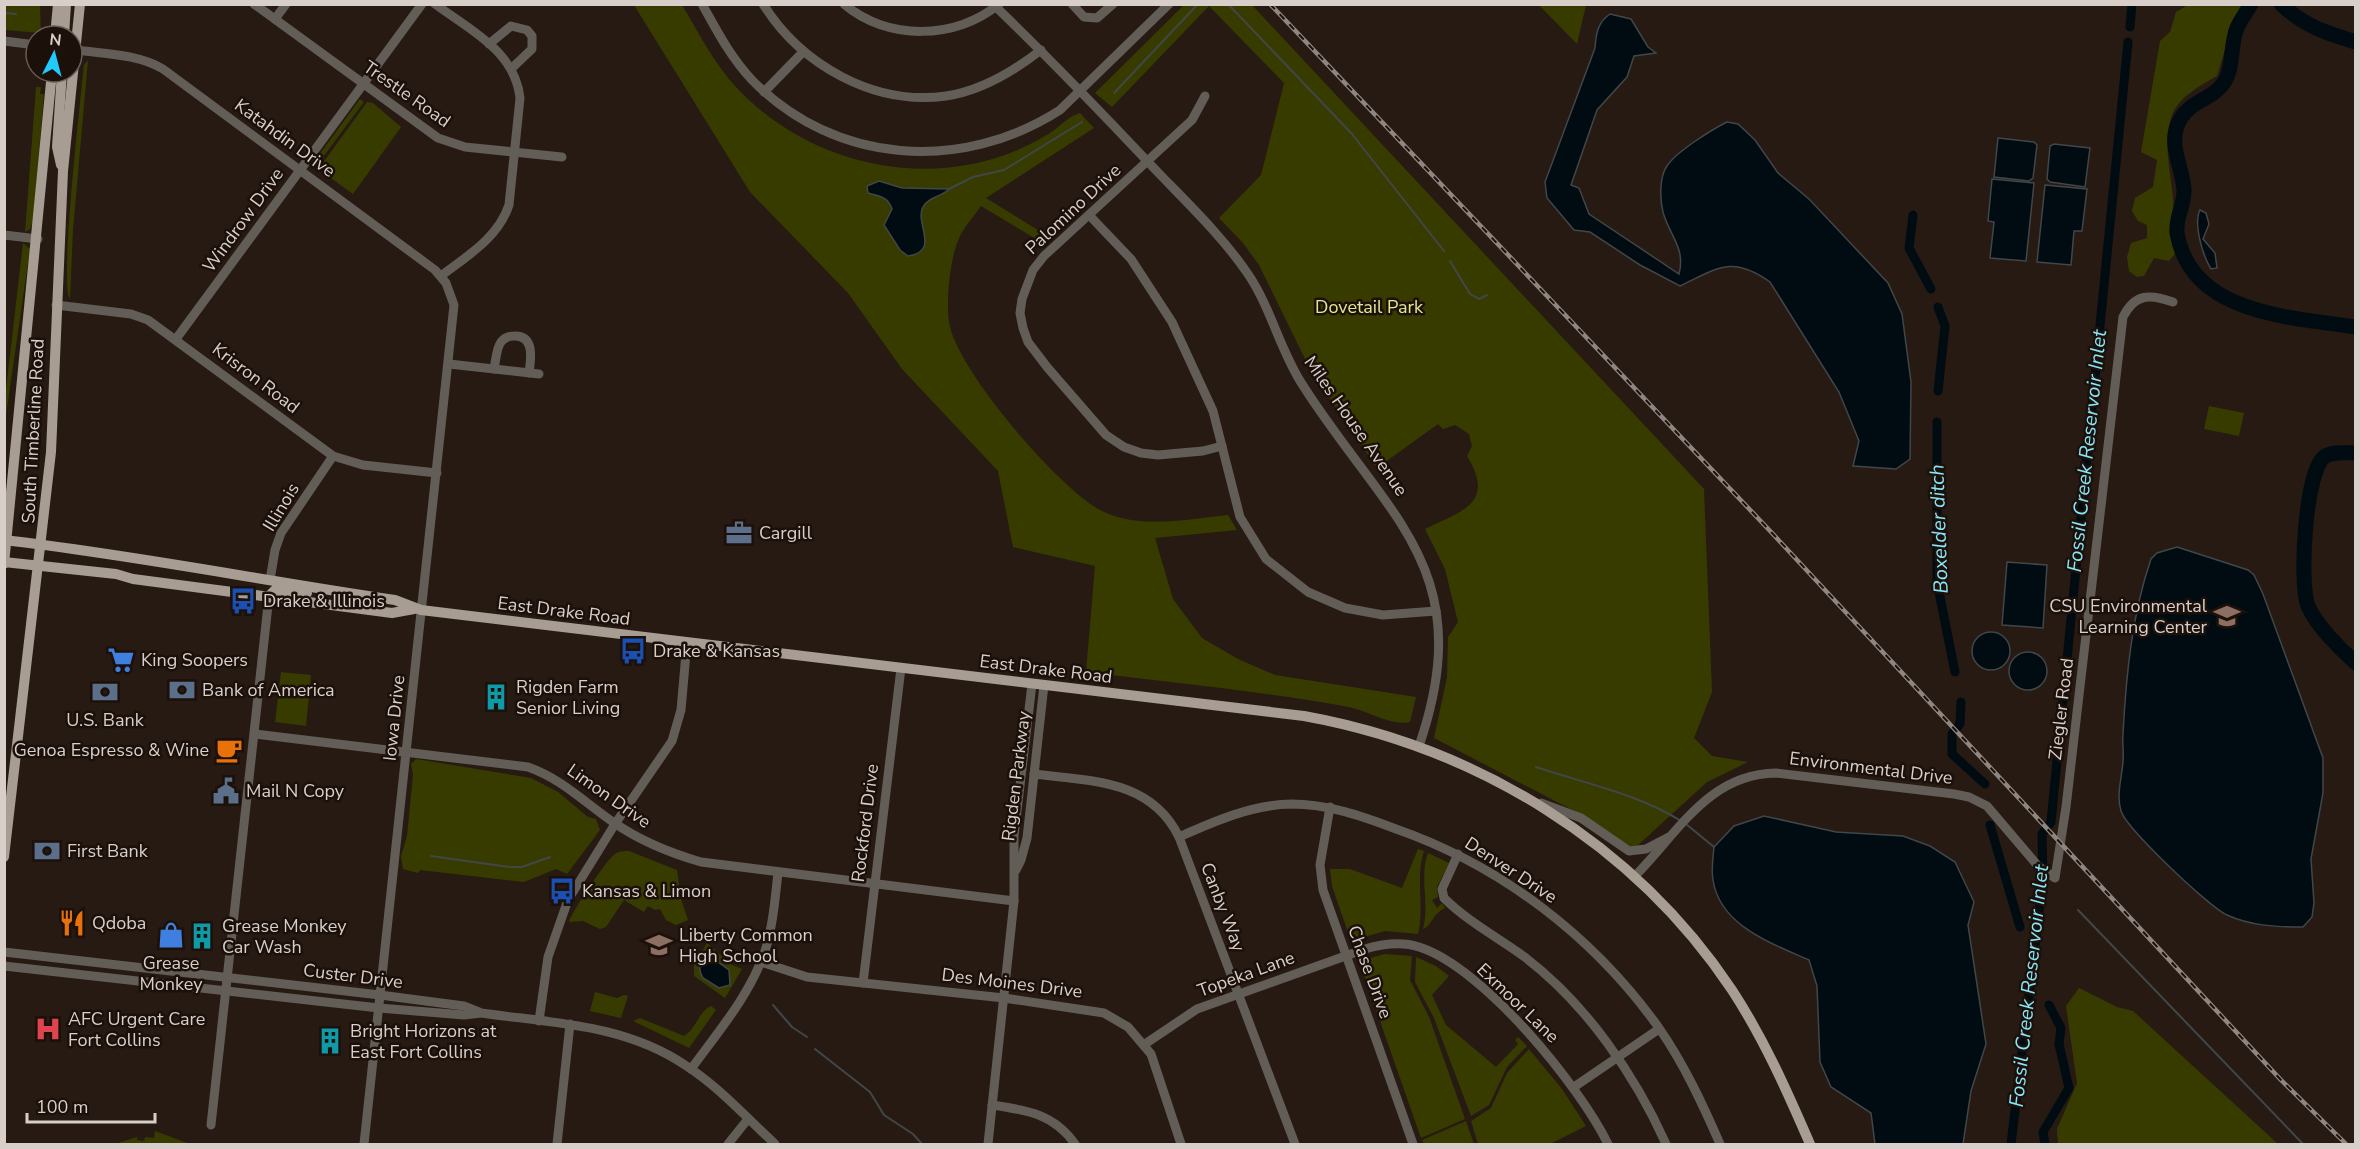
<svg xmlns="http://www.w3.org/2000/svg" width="2360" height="1149" font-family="'Nunito Sans',sans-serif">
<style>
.green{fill:#383b00}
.water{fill:#000c11;stroke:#414649;stroke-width:1.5}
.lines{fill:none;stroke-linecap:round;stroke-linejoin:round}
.stream{stroke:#414649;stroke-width:2}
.canal{stroke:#000c11;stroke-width:9}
.river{stroke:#000c11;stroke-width:15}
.minor{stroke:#625d57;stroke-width:9}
.major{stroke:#a89d92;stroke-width:10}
.rail-casing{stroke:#908681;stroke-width:4.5}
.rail{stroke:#1c110a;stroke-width:2;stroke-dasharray:7;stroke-linecap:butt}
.labels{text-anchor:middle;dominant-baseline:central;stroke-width:5;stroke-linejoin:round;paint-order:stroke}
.street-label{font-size:18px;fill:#d8cfcb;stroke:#1c110a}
.park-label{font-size:18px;fill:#e2e98e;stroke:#1c110a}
.poi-label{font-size:18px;fill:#d8cfcb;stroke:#1c110a;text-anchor:start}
.water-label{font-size:20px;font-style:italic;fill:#88e6f8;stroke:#1c110a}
</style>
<rect width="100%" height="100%" fill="#261a13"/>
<g class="green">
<polygon points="5,4 40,5 41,33 5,30"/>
<path d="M 634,5 L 682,5 C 699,33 714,64 737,88 C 804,160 912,188 1005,155 C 1019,150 1037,141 1050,133 C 1059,127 1069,116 1080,113 L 1094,128 L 986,198 L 1051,238 L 1044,244 L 981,206 C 974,216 965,226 960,236 C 950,256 946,300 949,322 C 955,368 1060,490 1102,511 C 1141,530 1187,519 1228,515 L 1237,530 L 1155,538 L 1173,599 L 1202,638 L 1238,659 L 1275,675 L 1416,697 L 1410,722 C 1391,726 1368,711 1349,707 C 1262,691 1173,683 1086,672 L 1095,566 L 1013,547 L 998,471 L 902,369 L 848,293 L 750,192 Z"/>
<path d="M 1184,5 L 1252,5 L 1704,489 L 1712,692 L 1694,738 L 1712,756 L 1748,762 L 1707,782 L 1637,846 L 1625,846 L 1580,814 L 1434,738 L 1447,677 L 1448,637 L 1458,622 L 1445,569 L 1425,529 C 1462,511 1496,503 1467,456 L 1472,446 L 1469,434 L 1455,425 L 1443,429 L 1438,424 L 1377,468 L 1310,369 L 1259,265 L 1243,243 L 1219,218 L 1261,175 L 1284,83 L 1209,6 L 1112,107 L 1095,93 Z"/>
<polygon points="1539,5 1586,5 1577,44"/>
<path d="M 2188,5 L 2241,5 L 2231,29 L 2217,76 C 2201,85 2179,97 2172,115 C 2162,141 2171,172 2173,199 C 2174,218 2172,234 2175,254 L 2169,261 L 2154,258 L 2144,276 L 2137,277 L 2129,271 L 2127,257 L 2131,243 L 2147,238 L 2147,225 L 2138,221 L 2132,211 L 2135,198 L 2153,187 L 2157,160 L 2141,152 L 2160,41 L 2170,32 L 2176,12 Z"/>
<path d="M 88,60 L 73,230 L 70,299 C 59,286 81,95 84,65 Z"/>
<polygon points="36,87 41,87 40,94 44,94 33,221 30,229 25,232"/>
<polygon points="360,99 364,102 317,165 314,162"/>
<polygon points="367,102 373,103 401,127 353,194 321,171 320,167"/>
<polygon points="23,243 30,249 5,422 5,398"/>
<polygon points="2209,406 2244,413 2239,436 2204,429"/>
<polygon points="281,672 311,675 306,726 275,722"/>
<polygon points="416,759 531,778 558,792 588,817 596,819 600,830 567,874 556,869 524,882 420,870 418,873 403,869 401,856 407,836 413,775 411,764"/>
<path d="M 1418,849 L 1424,851 C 1415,877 1425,907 1418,934 L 1385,931 L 1351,941 L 1332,886 L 1330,869 L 1350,869 L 1402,888 Z"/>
<path d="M 629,851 L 677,870 L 681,899 L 688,920 L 676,925 L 666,920 L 660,909 L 655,910 L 648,906 L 644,912 L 624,900 L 606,927 L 600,929 L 583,921 L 569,922 C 572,912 606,860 615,854 C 619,851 624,851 629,851 Z"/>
<path d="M 1428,853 L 1449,863 L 1437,887 L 1438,897 L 1432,900 L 1437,908 L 1442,903 L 1445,908 C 1431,915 1433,925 1423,929 C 1430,905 1419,876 1428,853 Z"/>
<polygon points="707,943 732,965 742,969 725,998 694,976 694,964"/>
<polygon points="1385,954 1412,956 1410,980 1429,1017 1465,1119 1421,1138 1359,961"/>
<polygon points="1416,957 1436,966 1449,976 1432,995 1446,1025 1496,1067 1518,1044 1515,1040 1518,1037 1527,1046 1507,1067 1489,1105 1471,1116 1434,1018 1415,982"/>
<polygon points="2079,988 2117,1007 2133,1011 2278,1144 2058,1144 2057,1129 2077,1083 2066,1006"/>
<polygon points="595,992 617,998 624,995 628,996 621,1018 590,1011"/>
<path d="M 711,1006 L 716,1010 L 689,1048 L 633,1021 L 640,1018 L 684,1036 C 696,1029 699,1011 711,1006 Z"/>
<polygon points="1529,1049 1562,1089 1586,1126 1550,1144 1478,1144 1471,1121 1491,1108 1507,1073"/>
<polygon points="1466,1121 1474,1144 1424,1144 1422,1140"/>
<polygon points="155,1131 190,1144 115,1144 137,1137 137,1140 144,1141 145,1137 154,1138"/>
</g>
<g class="water">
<path d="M 1610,14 L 1631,19 L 1648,47 L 1656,53 L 1634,56 L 1627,77 L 1597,110 L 1571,185 L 1579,188 L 1589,214 L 1679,274 C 1686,248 1669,235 1663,212 C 1660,200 1659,177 1667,166 C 1676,152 1711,130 1727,122 L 1738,124 L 1755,140 L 1778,173 L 1809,199 L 1888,283 L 1902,314 L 1911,382 L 1910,459 L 1896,469 L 1853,466 L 1859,441 L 1839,392 L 1770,282 C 1732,255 1718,268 1680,286 L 1640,265 L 1590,232 L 1574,230 L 1547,198 L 1545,182 L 1595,48 C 1596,33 1598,22 1610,14 Z"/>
<polygon points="1998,138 2034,142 2037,145 2033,178 2029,181 1994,177"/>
<polygon points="2054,144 2090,148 2085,187 2050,182 2047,179 2050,146"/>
<polygon points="1992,179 2034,183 2026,261 1990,258 1994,222 1988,221"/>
<path d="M 879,181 L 902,188 L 949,189 C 944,196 929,196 923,207 C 914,222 941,252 908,256 L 900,250 L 884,225 L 892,209 C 888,197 880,196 868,193 L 867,186 Z"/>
<polygon points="2045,185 2087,189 2082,231 2074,231 2071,265 2037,262"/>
<path d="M 2200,210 L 2206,213 L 2209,224 L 2203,239 L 2215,253 L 2217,268 L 2211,269 C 2203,256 2193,224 2200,210 Z"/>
<path d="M 2177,547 L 2248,570 L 2254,575 L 2263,594 L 2323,758 L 2323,793 L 2311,859 L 2314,903 L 2312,917 L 2303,927 C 2277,927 2251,926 2227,915 C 2210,908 2126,828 2121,811 C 2116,794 2122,778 2123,761 C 2124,752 2122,743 2123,734 C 2126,676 2132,614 2151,559 L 2157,553 Z"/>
<polygon points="2007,562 2047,565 2043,628 2002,625"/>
<circle cx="1991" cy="651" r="19"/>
<circle cx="2028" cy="671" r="19"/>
<path d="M 1764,816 L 1836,832 L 1903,836 L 1930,846 L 1955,862 L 1974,902 L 1968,925 L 1986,1044 L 1971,1091 L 1963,1144 L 1875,1144 L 1871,1113 L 1831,1087 L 1820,1062 L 1817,986 L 1809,960 C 1771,943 1720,926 1713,880 C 1711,870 1713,858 1714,847 L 1734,826 Z"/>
<path d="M 708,955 L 729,970 L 730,985 L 719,988 L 703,978 C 698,970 698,959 708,955 Z"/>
</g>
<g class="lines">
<g class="stream">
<polyline points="1228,4 1352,134 1444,251"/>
<polyline points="4,13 16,14"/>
<polyline points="1114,93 1198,4"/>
<polyline points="949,189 973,177 1004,170 1082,122"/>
<polyline points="1450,261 1470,294 1479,299 1487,295"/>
<path d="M 1536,767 C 1584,783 1638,794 1681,821"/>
<polyline points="1686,824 1714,847"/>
<polyline points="431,856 509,867 522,867 550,857"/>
<polyline points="2078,910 2303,1144"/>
<polyline points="773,1005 792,1027 807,1037"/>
<polyline points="815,1049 870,1092 884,1115 913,1134 922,1144"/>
</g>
<g class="canal">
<polyline points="2130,27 2132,4"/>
<polyline points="1913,215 1909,248 1931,289"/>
<polyline points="1938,391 1945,326 1938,307"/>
<polyline points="1937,422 1937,582 1955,672"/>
<polyline points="1961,702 1960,724 1952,734 1952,754 1985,784"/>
<polyline points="1990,825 2020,927"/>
<polyline points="2011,1144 2043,879 2042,834 2051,822 2128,42"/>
<polyline points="2045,1144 2043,1132 2069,1088 2059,1044 2061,1028 2049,1005"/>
</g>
<g class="river">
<path d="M 2251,4 C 2247,12 2240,20 2237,28 C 2230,44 2234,66 2225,81 C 2214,99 2192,100 2181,118 C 2166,141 2182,165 2184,189 C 2185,204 2175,218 2177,233 C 2191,315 2291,317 2356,327"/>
<path d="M 2281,4 C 2304,26 2326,33 2356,42"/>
<path d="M 2356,453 C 2346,453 2332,451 2324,457 C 2305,473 2299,583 2308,606 C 2316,625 2340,649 2356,663"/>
</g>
<g class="minor">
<polyline points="254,4 438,138 465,147 562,157"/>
<path d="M 435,4 C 470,30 515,51 520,98 L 509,205 C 498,238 467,256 441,276"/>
<path d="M 702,4 C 717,31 731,58 752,80 C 835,165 962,173 1060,110 L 1169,4"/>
<path d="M 763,4 C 801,65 874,106 946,96 C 981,91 1014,71 1041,50"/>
<path d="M 844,4 C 887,41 956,40 999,4"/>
<polyline points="1072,4 1084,17 1097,18 1113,4"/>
<path d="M 996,7 C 1049,58 1099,110 1149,163 C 1183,199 1220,233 1248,274 C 1271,308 1280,350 1302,384 C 1387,518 1480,568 1419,746"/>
<polyline points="275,19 286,4"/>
<polyline points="4,41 36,45"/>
<polyline points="489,44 511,26 527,30 532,36 532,49 512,68"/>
<path d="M 76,50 C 105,54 138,54 163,69 L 435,270 L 446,283 L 454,305 L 364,1144"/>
<polyline points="764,92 803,52"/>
<polyline points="1205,96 1192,120 1044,256 1033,270 1022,299 1020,313 1023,328 1028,342 1047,367 1106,435 1124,447 1141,453 1158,455 1203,451 1222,446"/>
<polyline points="1089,215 1131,259 1172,322 1213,411 1240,517 1266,559 1308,592 1345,608 1383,615 1436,611"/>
<polyline points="4,235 38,239"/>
<polyline points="56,305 131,314 148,320 333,456 363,465 437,473"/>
<polyline points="176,339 422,4"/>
<polyline points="449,364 539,374"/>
<path d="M 494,369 C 496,360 496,349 501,342 C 504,338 509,336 514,336 C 535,335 531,359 529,373"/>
<polyline points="270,580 275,550 281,533 333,456"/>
<path d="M 255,734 L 528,767 C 562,779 584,802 613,822 C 640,841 670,853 701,862 L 1014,901"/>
<path d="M 1034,774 C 1090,781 1151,779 1179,837 L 1295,1144"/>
<polyline points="1541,803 1581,818 1629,851 1646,849 1669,837"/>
<polyline points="1330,807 1320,865 1323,890 1413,1144"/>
<path d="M 1179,837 C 1215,821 1251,805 1291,804 C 1328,804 1362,816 1396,829 C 1502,866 1594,937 1659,1028 C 1684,1064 1703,1105 1720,1144"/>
<path d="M 1458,854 L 1442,889 L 1444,898 C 1468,922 1499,938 1526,958 C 1586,1004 1635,1075 1666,1144"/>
<polyline points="1016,870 1021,860 1027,838 1044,685"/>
<path d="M 1634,877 C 1678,833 1708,774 1776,773 L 1954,794 L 1969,797 L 1987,806 L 2038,866 L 2055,878 L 2066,807 L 2123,317 C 2135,293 2150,294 2173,302"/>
<polyline points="4,952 380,995 464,1006 479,1012"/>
<polyline points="761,962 807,977 1004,998 1104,1013 1128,1027 1151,1054 1181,1144"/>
<path d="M 4,966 L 379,1008 L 464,1015 L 481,1013 C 552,1023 624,1024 685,1065 C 718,1086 746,1117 775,1144"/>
<polyline points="863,983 901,668"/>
<polyline points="539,1021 548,957 568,900 615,824 672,741 681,710 687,642"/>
<path d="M 1145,1044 L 1197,1009 L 1365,949 C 1382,944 1401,941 1419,947 C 1483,967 1579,1085 1608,1144"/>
<path d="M 691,1069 C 718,1032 750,995 765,951 C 773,926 775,899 778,873"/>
<polyline points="1574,1087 1659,1029"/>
<path d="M 992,1105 C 1027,1110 1054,1114 1075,1144"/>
<polyline points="211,1125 269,596"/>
<polyline points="557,1144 570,1024"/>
<polyline points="728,1144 748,1119"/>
<polyline points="988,1144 1014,901 1014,836 1032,684"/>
</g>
<g class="major">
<polyline points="55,36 58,4"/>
<polyline points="64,36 66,4"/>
<polyline points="61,165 57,147 62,72"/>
<path d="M 4,540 C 135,555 264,581 395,600 L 421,610 L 1304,716 C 1476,747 1634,843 1732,990 C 1764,1039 1787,1091 1810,1144"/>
<polyline points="4,562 116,574 133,579 392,613 414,609"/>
<polyline points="4,564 52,72"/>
<polyline points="269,596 276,589 307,593"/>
<polyline points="4,857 51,452 63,171 80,4"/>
</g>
<g class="rail-casing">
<polyline id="rail" points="1270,4 1772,533 2281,1080 2346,1144"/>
</g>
<use href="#rail" class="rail"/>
</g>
<defs>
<g id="office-bare" transform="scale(2.07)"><path d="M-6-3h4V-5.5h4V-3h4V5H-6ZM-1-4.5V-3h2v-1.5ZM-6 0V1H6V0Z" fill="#5c6f8a" stroke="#1c110a" stroke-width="2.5" paint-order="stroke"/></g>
<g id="bus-bare" transform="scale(2.07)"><path d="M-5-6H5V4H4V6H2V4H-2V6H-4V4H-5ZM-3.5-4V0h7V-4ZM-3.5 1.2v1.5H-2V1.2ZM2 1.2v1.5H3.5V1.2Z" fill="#1a4fb4" stroke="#1c110a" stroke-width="2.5" paint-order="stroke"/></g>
<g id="university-bare" transform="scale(2.07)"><path d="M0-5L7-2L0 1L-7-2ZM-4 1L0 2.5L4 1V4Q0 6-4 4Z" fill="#8d6e63" stroke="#1c110a" stroke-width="2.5" paint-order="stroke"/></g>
<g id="supermarket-bare" transform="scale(2.07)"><path d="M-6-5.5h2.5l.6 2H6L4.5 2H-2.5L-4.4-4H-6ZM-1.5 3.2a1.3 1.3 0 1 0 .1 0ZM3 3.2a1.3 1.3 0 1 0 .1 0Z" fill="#3f7fe0" stroke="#1c110a" stroke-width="2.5" paint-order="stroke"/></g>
<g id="bank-bare" transform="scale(2.07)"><path d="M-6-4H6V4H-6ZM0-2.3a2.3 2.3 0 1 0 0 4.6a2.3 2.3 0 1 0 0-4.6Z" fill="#5c6f8a" stroke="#1c110a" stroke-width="2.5" paint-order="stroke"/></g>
<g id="building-bare" transform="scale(2.07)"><path d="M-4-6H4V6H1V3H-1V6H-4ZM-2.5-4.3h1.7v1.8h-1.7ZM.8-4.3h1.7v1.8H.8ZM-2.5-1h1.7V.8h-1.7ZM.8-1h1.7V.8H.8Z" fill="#0f9aa8" stroke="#1c110a" stroke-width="2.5" paint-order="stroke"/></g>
<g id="cafe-bare" transform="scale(2.07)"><path d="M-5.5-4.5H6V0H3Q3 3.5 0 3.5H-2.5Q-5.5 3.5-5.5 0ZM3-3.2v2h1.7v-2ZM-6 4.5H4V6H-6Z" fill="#e8710a" stroke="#1c110a" stroke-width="2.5" paint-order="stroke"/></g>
<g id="civic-bare" transform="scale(2.07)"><path d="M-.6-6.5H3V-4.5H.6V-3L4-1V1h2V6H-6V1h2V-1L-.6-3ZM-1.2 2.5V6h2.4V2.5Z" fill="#5c6f8a" stroke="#1c110a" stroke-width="2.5" paint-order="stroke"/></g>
<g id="restaurant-bare" transform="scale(2.07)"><path d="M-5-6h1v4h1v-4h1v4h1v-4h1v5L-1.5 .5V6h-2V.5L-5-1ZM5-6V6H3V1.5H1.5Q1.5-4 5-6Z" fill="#e8710a" stroke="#1c110a" stroke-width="2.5" paint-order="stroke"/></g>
<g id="shop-bare" transform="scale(2.07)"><path d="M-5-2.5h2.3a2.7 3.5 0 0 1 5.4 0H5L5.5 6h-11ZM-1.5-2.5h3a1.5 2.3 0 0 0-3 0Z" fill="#3f7fe0" stroke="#1c110a" stroke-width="2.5" paint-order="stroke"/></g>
<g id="school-bare" transform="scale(2.07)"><path d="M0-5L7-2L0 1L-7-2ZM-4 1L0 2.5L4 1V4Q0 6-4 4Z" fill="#8d6e63" stroke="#1c110a" stroke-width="2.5" paint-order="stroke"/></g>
<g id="hospital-bare" transform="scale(2.07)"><path d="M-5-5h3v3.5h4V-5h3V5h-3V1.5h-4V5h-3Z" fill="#e0444e" stroke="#1c110a" stroke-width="2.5" paint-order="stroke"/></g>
</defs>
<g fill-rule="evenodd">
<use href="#office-bare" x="739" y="533"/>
<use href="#bus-bare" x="243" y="601"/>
<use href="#university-bare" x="2227" y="616"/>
<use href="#bus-bare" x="633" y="651"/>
<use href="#supermarket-bare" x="121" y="660"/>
<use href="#bank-bare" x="182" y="690"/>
<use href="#bank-bare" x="105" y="692"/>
<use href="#building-bare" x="496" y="697"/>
<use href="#cafe-bare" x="229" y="750"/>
<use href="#civic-bare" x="226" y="791"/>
<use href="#bank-bare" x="47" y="851"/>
<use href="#bus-bare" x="562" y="891"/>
<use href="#restaurant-bare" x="72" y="923"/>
<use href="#shop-bare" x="171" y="935"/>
<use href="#building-bare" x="202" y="936"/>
<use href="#school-bare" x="659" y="945"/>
<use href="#hospital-bare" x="48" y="1029"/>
<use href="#building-bare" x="330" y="1041"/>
</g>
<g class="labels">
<g class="street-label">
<text transform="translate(407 94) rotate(35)">Trestle Road</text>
<text transform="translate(285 138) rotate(36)">Katahdin Drive</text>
<text transform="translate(1073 209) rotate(-43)">Palomino Drive</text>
<text transform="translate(243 220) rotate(-54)">Windrow Drive</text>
<text transform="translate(256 378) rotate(37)">Krisron Road</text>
<text transform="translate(1356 426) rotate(55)">Miles House Avenue</text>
<text transform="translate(33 431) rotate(-87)">South Timberline Road</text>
<text transform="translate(281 507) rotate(-59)">Illinois</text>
<text transform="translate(564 611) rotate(7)">East Drake Road</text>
<text transform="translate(1046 669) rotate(7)">East Drake Road</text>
<text transform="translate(2061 709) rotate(-83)">Ziegler Road</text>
<text transform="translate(394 718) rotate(-84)">Iowa Drive</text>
<text transform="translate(1871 768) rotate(7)">Environmental Drive</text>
<text transform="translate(1016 776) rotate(-83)">Rigden Parkway</text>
<text transform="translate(609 796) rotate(35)">Limon Drive</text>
<text transform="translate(865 823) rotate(-83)">Rockford Drive</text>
<text transform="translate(1511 870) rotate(33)">Denver Drive</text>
<text transform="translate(1223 907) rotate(69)">Canby Way</text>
<text transform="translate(1370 972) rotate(70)">Chase Drive</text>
<text transform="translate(1246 974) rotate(-20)">Topeka Lane</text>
<text transform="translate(353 976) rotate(7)">Custer Drive</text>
<text transform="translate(1012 983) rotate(7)">Des Moines Drive</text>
<text transform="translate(1518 1003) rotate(44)">Exmoor Lane</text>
</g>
<g class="park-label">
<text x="1369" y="307">Dovetail Park</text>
</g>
<g class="poi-label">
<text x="759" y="533">Cargill</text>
<text x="263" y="601">Drake &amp; Illinois</text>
<text x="2207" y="606" text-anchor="end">CSU Environmental<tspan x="2207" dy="21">Learning Center</tspan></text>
<text x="653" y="651">Drake &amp; Kansas</text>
<text x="141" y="660">King Soopers</text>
<text x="516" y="687">Rigden Farm<tspan x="516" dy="21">Senior Living</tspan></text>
<text x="202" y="690">Bank of America</text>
<text x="105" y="720" text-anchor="middle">U.S. Bank</text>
<text x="209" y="750" text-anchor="end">Genoa Espresso &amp; Wine</text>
<text x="246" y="791">Mail N Copy</text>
<text x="67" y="851">First Bank</text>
<text x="582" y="891">Kansas &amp; Limon</text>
<text x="92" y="923">Qdoba</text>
<text x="222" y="926">Grease Monkey<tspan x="222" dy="21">Car Wash</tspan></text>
<text x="679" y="935">Liberty Common<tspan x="679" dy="21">High School</tspan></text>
<text x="171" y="963" text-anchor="middle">Grease<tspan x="171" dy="21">Monkey</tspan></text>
<text x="68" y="1019">AFC Urgent Care<tspan x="68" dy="21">Fort Collins</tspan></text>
<text x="350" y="1031">Bright Horizons at<tspan x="350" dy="21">East Fort Collins</tspan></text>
</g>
<g class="water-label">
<text transform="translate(2087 451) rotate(-84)">Fossil Creek Reservoir Inlet</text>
<text transform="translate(1939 529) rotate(-92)">Boxelder ditch</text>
<text transform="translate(2029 986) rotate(-84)">Fossil Creek Reservoir Inlet</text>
</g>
</g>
<rect width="2360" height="1149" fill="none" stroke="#d8cfcb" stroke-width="12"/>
<g transform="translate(54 54) rotate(6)"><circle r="28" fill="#1c110a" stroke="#675d57" stroke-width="1.5"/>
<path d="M0-4.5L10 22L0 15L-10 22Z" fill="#21c9fd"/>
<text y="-9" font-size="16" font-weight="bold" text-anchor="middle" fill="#d8cfcb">N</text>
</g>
<path d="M27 1113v9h128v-9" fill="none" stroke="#d8cfcb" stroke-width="3"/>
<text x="36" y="1113" font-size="18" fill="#d8cfcb" stroke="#1c110a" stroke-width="4.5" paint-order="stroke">100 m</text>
</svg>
